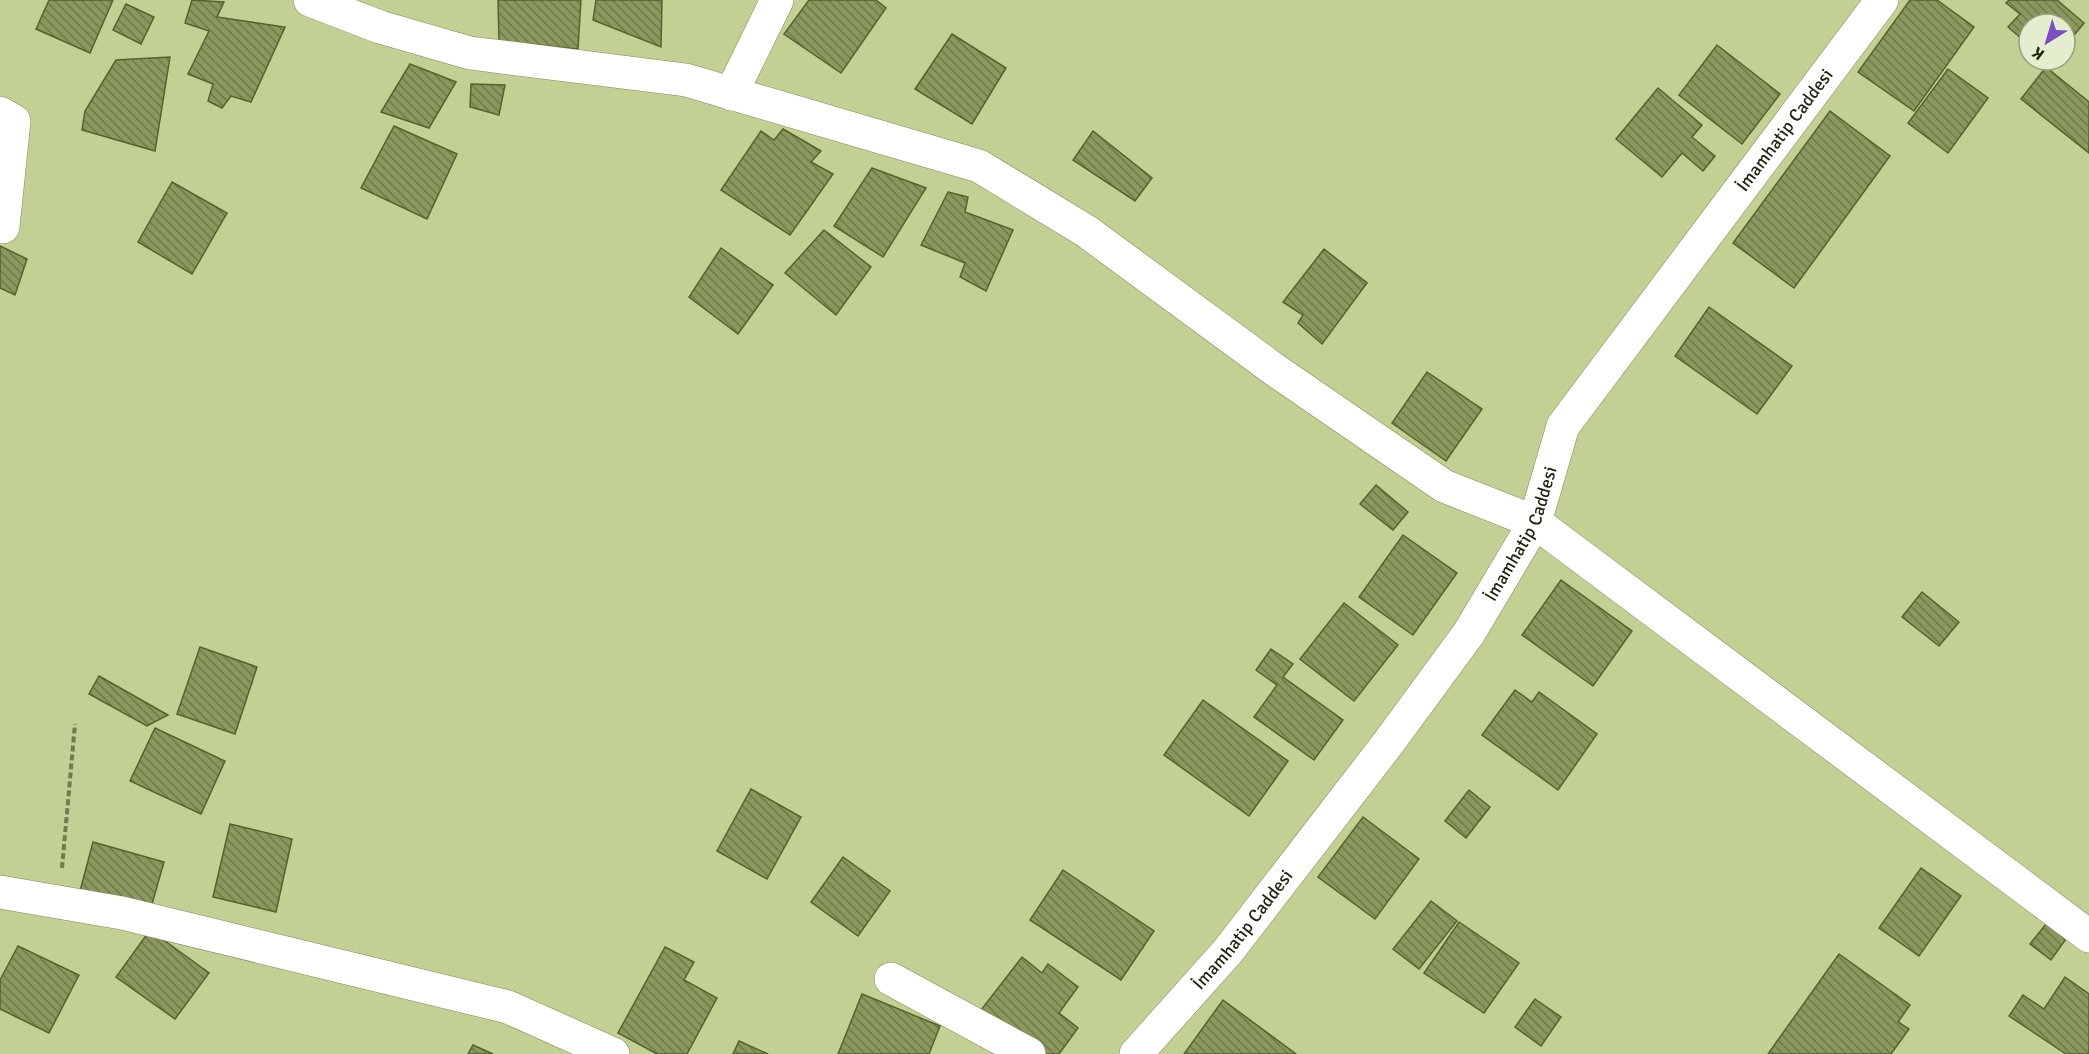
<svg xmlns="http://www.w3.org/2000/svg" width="2089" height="1054" font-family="Signika,sans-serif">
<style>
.building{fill:url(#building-back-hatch);stroke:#57622a;stroke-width:1.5}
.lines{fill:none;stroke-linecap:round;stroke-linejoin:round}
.minor-casing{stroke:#7d8950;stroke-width:34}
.path{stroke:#717a50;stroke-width:4;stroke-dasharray:6 3;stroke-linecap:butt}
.minor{stroke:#fff;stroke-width:33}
.labels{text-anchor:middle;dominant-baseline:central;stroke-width:6;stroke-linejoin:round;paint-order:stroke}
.street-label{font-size:18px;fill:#1f240c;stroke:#e5edcf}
</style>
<defs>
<pattern id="building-back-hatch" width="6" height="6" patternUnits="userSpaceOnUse" patternTransform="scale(1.5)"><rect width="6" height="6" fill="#8a975d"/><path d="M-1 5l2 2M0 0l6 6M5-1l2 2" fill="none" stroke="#707b4b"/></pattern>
</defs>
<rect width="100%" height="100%" fill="#c2d094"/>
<g class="building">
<polygon points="49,0 113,0 90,53 36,29"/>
<polygon points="192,0 224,2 217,17 285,27 251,102 231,96 222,108 208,101 213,84 188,74 209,31 185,23"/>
<polygon points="498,0 581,0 578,49 499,41"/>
<polygon points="596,0 662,0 661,47 593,20"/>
<polygon points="809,0 876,0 886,8 841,73 784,34"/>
<polygon points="1910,0 1937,0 1974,27 1914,111 1858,72"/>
<polygon points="2009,0 2057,0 2084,23 2065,46 2065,24 2029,24 2029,45 2008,27 2020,14 2006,3"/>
<polygon points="126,4 154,17 141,44 113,30"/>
<polygon points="952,34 1006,68 972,124 915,89"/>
<polygon points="1717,45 1780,94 1742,144 1679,95"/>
<polygon points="170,57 155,151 82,130 85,111 116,60"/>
<polygon points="410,64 456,82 429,128 381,112"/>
<polygon points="2046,67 2089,102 2089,153 2021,99"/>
<polygon points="1948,69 1988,98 1948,153 1908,123"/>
<polygon points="471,84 505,85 499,115 470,107"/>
<polygon points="1658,88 1702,125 1692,137 1715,156 1703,171 1682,153 1662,177 1616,139"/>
<polygon points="1830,111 1890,156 1794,288 1733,243"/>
<polygon points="394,126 457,154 427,219 361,188"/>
<polygon points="783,129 821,151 811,162 833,174 790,235 721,190 761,131 774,140"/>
<polygon points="1093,131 1152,178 1135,201 1073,160"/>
<polygon points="872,168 926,188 883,257 834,226"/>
<polygon points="172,182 227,213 192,274 138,242"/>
<polygon points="948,192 968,197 965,212 1013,230 986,291 960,277 965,263 921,245"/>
<polygon points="824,230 871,267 836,315 785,273"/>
<polygon points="0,246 27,259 15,295 0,288"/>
<polygon points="721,248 773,285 738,334 689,297"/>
<polygon points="1324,249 1367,283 1322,344 1298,323 1303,315 1283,302"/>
<polygon points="1709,307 1792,366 1757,414 1675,356"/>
<polygon points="1427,372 1482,409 1446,461 1392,423"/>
<polygon points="1376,485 1408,512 1393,530 1360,504"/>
<polygon points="1403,535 1457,573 1413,635 1359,597"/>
<polygon points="1561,580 1632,631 1593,686 1522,635"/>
<polygon points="1922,592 1959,622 1939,646 1902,617"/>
<polygon points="1344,603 1398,645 1354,701 1300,659"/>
<polygon points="200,647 257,667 235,734 177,714"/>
<polygon points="1271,649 1293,664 1283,677 1343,720 1314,760 1254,717 1277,685 1256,670"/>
<polygon points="99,676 168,715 147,726 89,694"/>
<polygon points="1515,690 1532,702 1539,692 1597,734 1558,790 1482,735"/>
<polygon points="1203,700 1288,761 1249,816 1164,755"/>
<polygon points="155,728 225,761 201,814 130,781"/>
<polygon points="751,789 801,817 767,879 717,851"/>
<polygon points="1469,790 1490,807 1466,838 1445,821"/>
<polygon points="1363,817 1419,859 1375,919 1318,877"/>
<polygon points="230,824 292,839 276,912 213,897"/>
<polygon points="93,842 164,862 150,911 80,891"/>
<polygon points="843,857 890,891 858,936 811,902"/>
<polygon points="1921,868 1961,896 1919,956 1879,928"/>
<polygon points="1063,870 1154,931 1121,980 1030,920"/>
<polygon points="1431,901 1457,921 1419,969 1393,949"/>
<polygon points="1459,922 1519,963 1484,1013 1424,973"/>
<polygon points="2046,924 2066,939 2051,960 2030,944"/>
<polygon points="150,930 209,973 175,1019 116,977"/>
<polygon points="18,946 79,975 49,1033 0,1009 0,980"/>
<polygon points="665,947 694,962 684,980 717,998 687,1054 657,1054 618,1033"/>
<polygon points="1839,954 1910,1005 1898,1022 1909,1029 1891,1054 1768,1054"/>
<polygon points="1022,957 1042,973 1048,964 1078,987 1059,1013 1078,1028 1059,1054 1038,1054 981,1010"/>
<polygon points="2065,977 2089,994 2089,1054 2066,1054 2009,1016 2023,995 2044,1009"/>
<polygon points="862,994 940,1026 929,1054 838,1054"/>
<polygon points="1535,999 1561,1017 1541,1046 1515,1027"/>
<polygon points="1223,1000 1296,1054 1184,1054"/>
<polygon points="739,1041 768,1054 733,1054"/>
<polygon points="473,1045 493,1054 468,1054"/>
</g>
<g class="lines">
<g class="minor-casing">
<g id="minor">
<polyline points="310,0 380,27 470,53 686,80 979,166 1086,231 1275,370 1444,486 1535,522 2089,936"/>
<polyline points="731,94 777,0"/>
<polyline points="0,113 14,121 3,227"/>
<polyline points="0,892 122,913 508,1007 613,1054"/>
<polyline points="891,979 1029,1054"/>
<path id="s1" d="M 1136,1054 L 1228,951 L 1389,742 L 1469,633 L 1535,522 L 1563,426 L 1882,0"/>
</g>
</g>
<polyline class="path" points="62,868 75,724"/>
<use href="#minor" class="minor"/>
</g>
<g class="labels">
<g class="street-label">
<text stroke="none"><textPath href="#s1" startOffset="1136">İmamhatip Caddesi</textPath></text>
<text stroke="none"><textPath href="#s1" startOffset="650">İmamhatip Caddesi</textPath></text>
<text stroke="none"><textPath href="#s1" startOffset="164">İmamhatip Caddesi</textPath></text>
</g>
</g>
<g transform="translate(2047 42) rotate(217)"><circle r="28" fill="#e5edcf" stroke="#969d81" stroke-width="1.5"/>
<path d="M0-4.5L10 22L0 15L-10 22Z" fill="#7e4cc4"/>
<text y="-9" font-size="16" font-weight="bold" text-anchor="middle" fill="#1f240c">K</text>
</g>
</svg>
